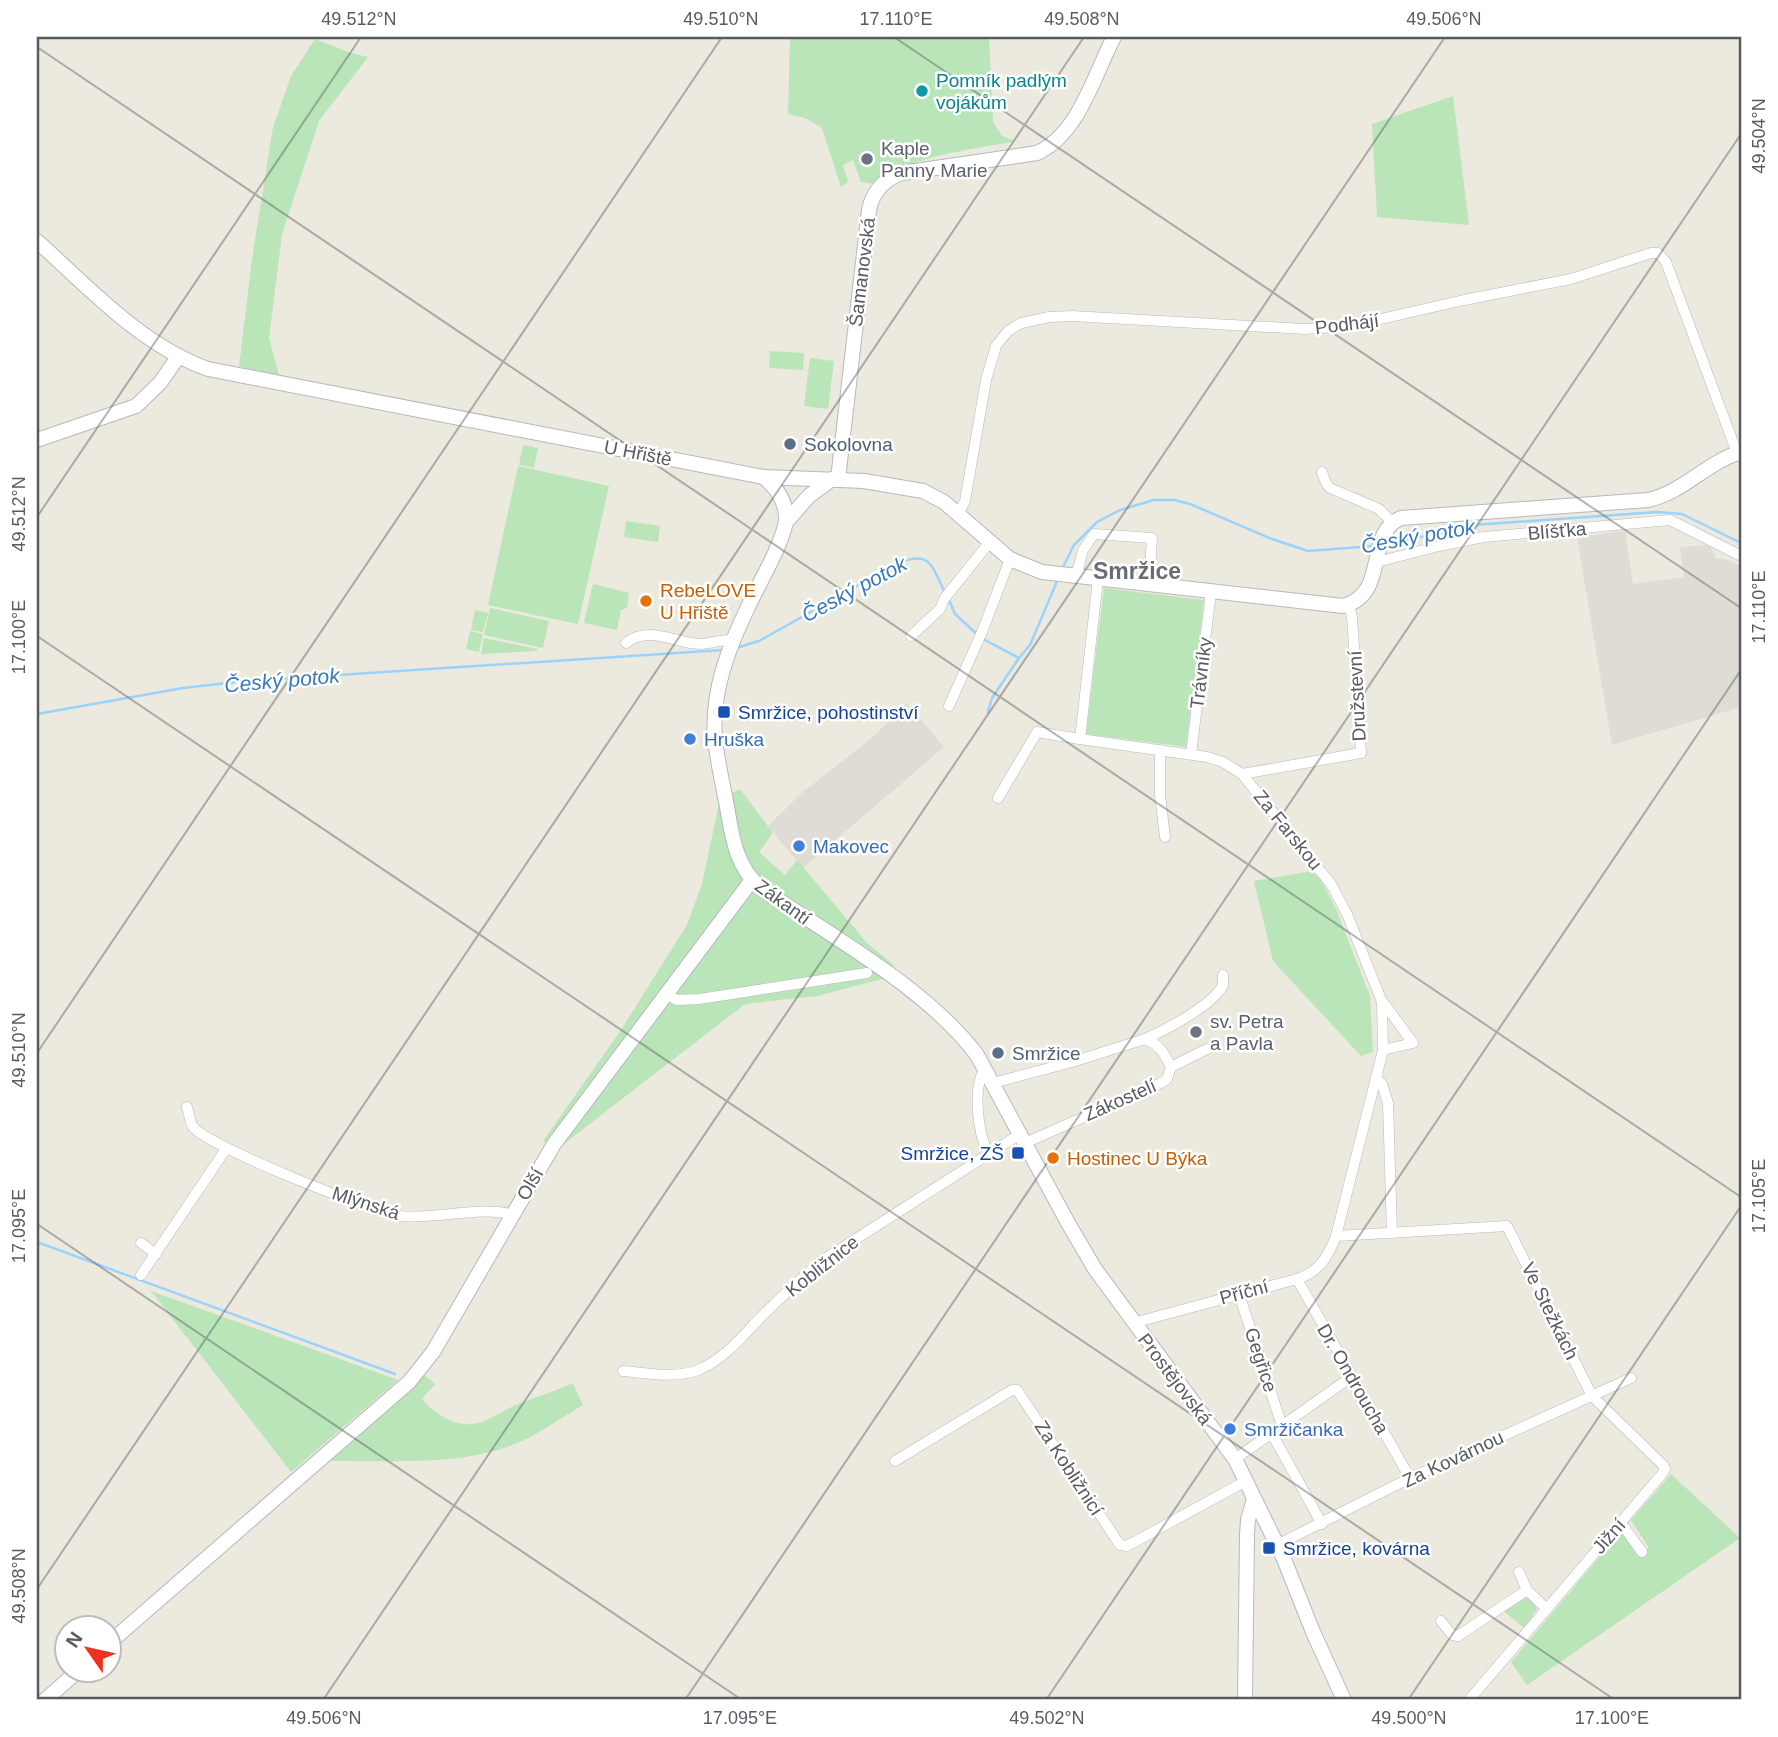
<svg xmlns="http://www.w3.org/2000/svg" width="1778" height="1737" font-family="Helvetica,sans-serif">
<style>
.industrial{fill:#dfdcd6}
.green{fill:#b9e5b9}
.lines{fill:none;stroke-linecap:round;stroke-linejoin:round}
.stream{stroke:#9bd3ff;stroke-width:2.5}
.street-casing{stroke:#b7b9be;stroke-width:11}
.secondary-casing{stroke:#b5b8be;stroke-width:16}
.street{stroke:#fff;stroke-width:10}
.secondary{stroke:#fff;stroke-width:14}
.ticks{fill:none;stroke:#585b60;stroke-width:2;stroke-opacity:0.45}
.culture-dot{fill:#0f9aa8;stroke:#fff;stroke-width:2.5}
.worship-dot{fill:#6b7280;stroke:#fff;stroke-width:2.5}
.service-dot{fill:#5c6f8a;stroke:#fff;stroke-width:2.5}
.food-dot{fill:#e8710a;stroke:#fff;stroke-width:2.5}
.transit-dot{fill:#1a4fb4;stroke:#fff;stroke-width:2.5}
.shop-dot{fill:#3f7fe0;stroke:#fff;stroke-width:2.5}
.labels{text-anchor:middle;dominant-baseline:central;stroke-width:5;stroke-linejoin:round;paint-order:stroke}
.culture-label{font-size:19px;fill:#0d838f;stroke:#fff;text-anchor:start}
.worship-label{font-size:19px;fill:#5b616d;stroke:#fff;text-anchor:start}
.street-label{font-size:19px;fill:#585b60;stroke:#fff}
.service-label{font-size:19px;fill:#4e5e75;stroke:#fff;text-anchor:start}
.food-label{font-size:19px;fill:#c56008;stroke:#fff;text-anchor:start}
.transit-label{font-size:19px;fill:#164399;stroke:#fff;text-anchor:start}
.shop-label{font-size:19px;fill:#366cbe;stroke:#fff;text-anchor:start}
.water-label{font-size:21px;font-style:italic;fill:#3979bc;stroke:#fff}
.quarter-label{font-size:23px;font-weight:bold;fill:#696d72;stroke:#fff}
.neatline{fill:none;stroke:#585b60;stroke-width:2.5}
.ticks-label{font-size:18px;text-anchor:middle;fill:#585b60}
</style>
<rect width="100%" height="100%" fill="#ece9de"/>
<g class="industrial">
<polygon points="1625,531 1633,584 1684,577 1680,547 1710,545 1716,559 1725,559 1741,566 1741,707 1612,745 1577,537"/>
<polygon points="907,703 944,747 803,868 768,826 803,792 873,737"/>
</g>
<g class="green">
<path d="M 790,37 L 989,37 L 993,122 L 1002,136 L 1016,141 C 972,150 910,155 875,184 L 861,182 L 853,160 L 843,165 L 848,182 L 841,187 L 822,128 L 805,118 L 788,114 Z"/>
<polygon points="315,39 351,53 368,57 319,121 282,234 269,338 279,375 239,367 252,259 273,127 291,76"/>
<polygon points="1453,96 1469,225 1377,217 1372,124"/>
<polygon points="770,351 804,353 803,370 769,368"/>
<polygon points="810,358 834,361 828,409 804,406"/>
<polygon points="523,445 538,448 534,468 519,465"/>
<polygon points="518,466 609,486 578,624 488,605"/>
<polygon points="626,521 660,526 658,542 624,537"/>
<polygon points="593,584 629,593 627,608 621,610 617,630 584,623"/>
<polygon points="1104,588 1204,600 1186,747 1086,734"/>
<polygon points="490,608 549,621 543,648 484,635"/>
<polygon points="475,610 488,613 483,632 471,630"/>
<polygon points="470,631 483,634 479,652 466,649"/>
<polygon points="484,638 537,649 537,651 481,654"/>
<polygon points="740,789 773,833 759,852 785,875 797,860 868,944 894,965 882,979 817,996 745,1004 556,1150 543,1141 619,1033 687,925 702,884 720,799"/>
<polygon points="1312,871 1321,880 1336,909 1370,996 1373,1052 1361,1056 1273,961 1254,881"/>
<polygon points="151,1291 398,1380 291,1472"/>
<path d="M 423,1374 L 435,1384 L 422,1399 C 436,1416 461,1431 484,1421 C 495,1416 506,1409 518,1404 C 536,1397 555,1391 573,1383 L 583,1405 C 559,1419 532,1439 507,1447 C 452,1466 387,1460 329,1461 Z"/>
<polygon points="1671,1474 1740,1538 1527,1685 1511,1662 1619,1534 1623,1534 1637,1555 1649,1548 1631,1520"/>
<polygon points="1525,1596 1534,1602 1537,1609 1524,1628 1505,1612 1502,1612"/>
</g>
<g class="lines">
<g class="stream">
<polyline points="1387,545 1473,525 1657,512 1682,514 1741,543"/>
<polyline points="1062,569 1074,545 1097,522 1120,510 1154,500 1174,500 1190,504 1272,539 1308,551 1373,546"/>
<polyline points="949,600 955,614 978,635"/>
<polyline points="983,639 1019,658 1030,645 1058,579"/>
<path d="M 736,648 L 759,641 L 896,564 C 929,550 931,563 944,591"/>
<polyline points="988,712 992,698 1019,658"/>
<polyline points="37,714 183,688 245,681 723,650"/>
<polyline points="37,1242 395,1374"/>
</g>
<g class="street-casing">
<g id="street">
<polyline points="1322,472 1326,483 1330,488 1379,509 1392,522"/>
<polyline points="958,514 965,501 986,380 996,346 1008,331 1021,323 1049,317 1072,316 1305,329 1350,326 1464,300 1571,279 1651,253 1658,253 1666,262 1737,453"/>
<polyline points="1377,562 1439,546 1484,537 1670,520 1741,556"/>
<polyline points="1076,577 1083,550 1094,534 1152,538 1149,585"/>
<path d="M 1098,579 L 1080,739 L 1207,757 L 1223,762 L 1242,774 L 1331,884 L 1347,914 L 1382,1002 L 1383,1050 L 1336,1236 C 1328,1257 1319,1272 1297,1279 L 1133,1323"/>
<polyline points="911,636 940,609 944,599 989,543"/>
<path d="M 626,643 C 649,625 674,643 700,644 C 711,644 721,639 733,640"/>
<polyline points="949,706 982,632 1010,559"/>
<polyline points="1160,750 1160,795 1165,837"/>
<polyline points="1191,754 1211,592"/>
<polyline points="1242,774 1361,753 1352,617 1349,604"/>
<polyline points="998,798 1037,732 1080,739"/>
<polyline points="667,995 677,1000 699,999 867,973"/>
<polyline points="1383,1002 1413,1043 1383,1050"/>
<path d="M 1145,1039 C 1166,1030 1213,1005 1223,985 L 1223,975"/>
<polyline points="1171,1067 1207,1049"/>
<path d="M 985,1069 C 972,1087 978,1133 988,1153"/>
<polyline points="1376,1078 1382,1084 1388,1103 1392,1233"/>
<path d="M 993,1083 L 1072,1062 L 1145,1039 C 1160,1045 1164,1053 1171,1067 L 1167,1079 L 1161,1083 L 1025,1143"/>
<path d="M 187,1107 C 189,1113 190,1123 193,1127 C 210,1147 372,1212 400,1216 C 434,1220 483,1205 513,1215"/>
<polyline points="1336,1236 1507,1226 1592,1396 1663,1465 1665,1469 1662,1474 1469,1700"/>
<polyline points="141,1243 156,1254"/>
<polyline points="141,1275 226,1149"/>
<polyline points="1297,1279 1410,1478"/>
<polyline points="1239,1294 1282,1426"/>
<path d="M 623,1371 C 647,1373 675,1379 698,1370 C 723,1360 742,1337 760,1318 C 780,1298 801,1278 823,1260 L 1020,1134"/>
<polyline points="1272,1434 1322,1524"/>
<polyline points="1235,1459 1351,1377"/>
<polyline points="895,1461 1012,1390 1017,1390 1120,1545 1127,1546 1246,1481"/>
<polyline points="1621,1523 1642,1552"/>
<polyline points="1277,1545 1410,1478 1631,1378"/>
<polyline points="1519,1572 1527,1590 1547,1609"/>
<polyline points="1441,1621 1452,1635 1458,1636 1527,1590"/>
</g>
</g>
<g class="secondary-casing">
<g id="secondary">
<path d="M 37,241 C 89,288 141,345 208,369 L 763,477 L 864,481 L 923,491 L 944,502 L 1010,559 L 1042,572 L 1343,606 C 1390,594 1364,533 1401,518 L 1648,500 C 1684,492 1707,462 1741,452"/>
<polyline points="37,440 136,406 160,383 178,357"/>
<path d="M 763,477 C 779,489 787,503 786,522 C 779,551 761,579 749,605 C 729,646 711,692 715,738 C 717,761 723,784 727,807 C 732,836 736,868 761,888 C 830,936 927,988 977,1055 L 1068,1223 L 1095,1269 L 1235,1459 L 1284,1559 L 1313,1632 L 1344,1700"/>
<path d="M 838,479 L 869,210 C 873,191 884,179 902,173 L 1037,153 C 1079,134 1094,75 1114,37"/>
<polyline points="786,522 809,496 832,479"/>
<polyline points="108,1644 409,1382 433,1352 554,1144 752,880"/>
<polyline points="45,1700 79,1670"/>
<polyline points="1245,1700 1247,1535 1248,1520 1254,1499"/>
</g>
</g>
<use href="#street" class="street"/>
<use href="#secondary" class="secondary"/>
</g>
<path class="ticks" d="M 894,37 L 1741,608M 37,47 L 1741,1197M 37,517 L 361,37M 37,636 L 1615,1700M 37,1053 L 722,37M 37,1224 L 742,1700M 37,1589 L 1084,37M 323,1700 L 1445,37M 685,1700 L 1741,134M 1046,1700 L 1741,670M 1408,1700 L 1741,1206"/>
<circle class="culture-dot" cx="922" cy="91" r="7"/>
<g class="worship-dot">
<circle cx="867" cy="159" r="7"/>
<circle cx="1196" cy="1032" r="7"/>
</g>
<g class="service-dot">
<circle cx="790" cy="444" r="7"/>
<circle cx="998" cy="1053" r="7"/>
</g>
<g class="food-dot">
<circle cx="646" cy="601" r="7"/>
<circle cx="1053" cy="1158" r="7"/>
</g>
<g class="transit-dot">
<rect x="717" y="705" width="14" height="14" rx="3.5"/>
<rect x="1011" y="1146" width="14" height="14" rx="3.5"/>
<rect x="1262" y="1541" width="14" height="14" rx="3.5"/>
</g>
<g class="shop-dot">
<circle cx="690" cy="739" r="7"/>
<circle cx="799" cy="846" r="7"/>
<circle cx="1230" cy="1429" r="7"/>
</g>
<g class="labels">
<g class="culture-label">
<text x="936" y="80">Pomník padlým<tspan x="936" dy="22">vojákům</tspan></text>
</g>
<g class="worship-label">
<text x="881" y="148">Kaple<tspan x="881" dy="22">Panny Marie</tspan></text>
<text x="1210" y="1021">sv. Petra<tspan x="1210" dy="22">a Pavla</tspan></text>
</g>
<g class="street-label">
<text transform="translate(862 272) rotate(-83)">Šamanovská</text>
<text transform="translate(1347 324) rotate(-7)">Podhájí</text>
<text transform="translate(638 453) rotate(11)">U Hřiště</text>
<text transform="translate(1557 531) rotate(-5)">Blíšťka</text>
<text transform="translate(1201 673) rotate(-83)">Trávníky</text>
<text transform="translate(1357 696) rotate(-93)">Družstevní</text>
<text transform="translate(1288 830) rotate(51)">Za Farskou</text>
<text transform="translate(783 902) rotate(36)">Zákantí</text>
<text transform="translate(1120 1100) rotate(-24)">Zákostelí</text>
<text transform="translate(530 1184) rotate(-60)">Olší</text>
<text transform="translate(366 1203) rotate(18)">Mlýnská</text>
<text transform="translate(822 1266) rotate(-38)">Kobližnice</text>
<text transform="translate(1244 1292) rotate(-15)">Příční</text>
<text transform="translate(1550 1311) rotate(64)">Ve Stežkách</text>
<text transform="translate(1261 1360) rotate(72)">Gegřice</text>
<text transform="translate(1175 1379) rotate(53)">Prostějovská</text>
<text transform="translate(1353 1379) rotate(60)">Dr. Ondroucha</text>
<text transform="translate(1453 1459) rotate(-25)">Za Kovárnou</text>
<text transform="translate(1069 1468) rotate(57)">Za Kobližnicí</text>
<text transform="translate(1609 1536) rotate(-49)">Jižní</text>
</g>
<g class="service-label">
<text x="804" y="444">Sokolovna</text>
<text x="1012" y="1053">Smržice</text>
</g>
<g class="food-label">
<text x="660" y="590">RebeLOVE<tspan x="660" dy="22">U Hřiště</tspan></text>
<text x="1067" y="1158">Hostinec U Býka</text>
</g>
<g class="transit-label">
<text x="738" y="712">Smržice, pohostinství</text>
<text x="1004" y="1153" text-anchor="end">Smržice, ZŠ</text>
<text x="1283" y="1548">Smržice, kovárna</text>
</g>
<g class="shop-label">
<text x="704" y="739">Hruška</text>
<text x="813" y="846">Makovec</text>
<text x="1244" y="1429">Smržičanka</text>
</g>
<g class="water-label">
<text transform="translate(1418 536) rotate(-10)">Český potok</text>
<text transform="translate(854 589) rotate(-28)">Český potok</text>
<text transform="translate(282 680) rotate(-5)">Český potok</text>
</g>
<g class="quarter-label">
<text x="1137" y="571">Smržice</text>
</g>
</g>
<rect width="1778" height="1737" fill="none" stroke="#ffffff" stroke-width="77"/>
<g transform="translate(88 1649) rotate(304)"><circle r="33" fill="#ffffff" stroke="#bcbdbf" stroke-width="2"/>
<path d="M0-5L12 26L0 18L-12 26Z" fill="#ee3222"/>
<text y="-10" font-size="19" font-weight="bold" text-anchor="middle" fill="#585b60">N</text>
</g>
<rect x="38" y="38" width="1702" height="1660" class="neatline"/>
<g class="ticks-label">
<text x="359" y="25">49.512°N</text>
<text x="721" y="25">49.510°N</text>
<text x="896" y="25">17.110°E</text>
<text x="1082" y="25">49.508°N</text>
<text x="1444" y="25">49.506°N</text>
<text transform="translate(1759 136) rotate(-90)" y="6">49.504°N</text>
<text transform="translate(19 514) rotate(-90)" y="6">49.512°N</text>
<text transform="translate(1759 607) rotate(-90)" y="6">17.110°E</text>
<text transform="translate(19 637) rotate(-90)" y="6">17.100°E</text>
<text transform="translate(19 1050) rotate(-90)" y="6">49.510°N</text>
<text transform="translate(1759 1196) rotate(-90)" y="6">17.105°E</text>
<text transform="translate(19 1226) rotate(-90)" y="6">17.095°E</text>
<text transform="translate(19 1586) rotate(-90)" y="6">49.508°N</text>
<text x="324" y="1724">49.506°N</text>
<text x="740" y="1724">17.095°E</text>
<text x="1047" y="1724">49.502°N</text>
<text x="1409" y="1724">49.500°N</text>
<text x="1612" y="1724">17.100°E</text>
</g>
</svg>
